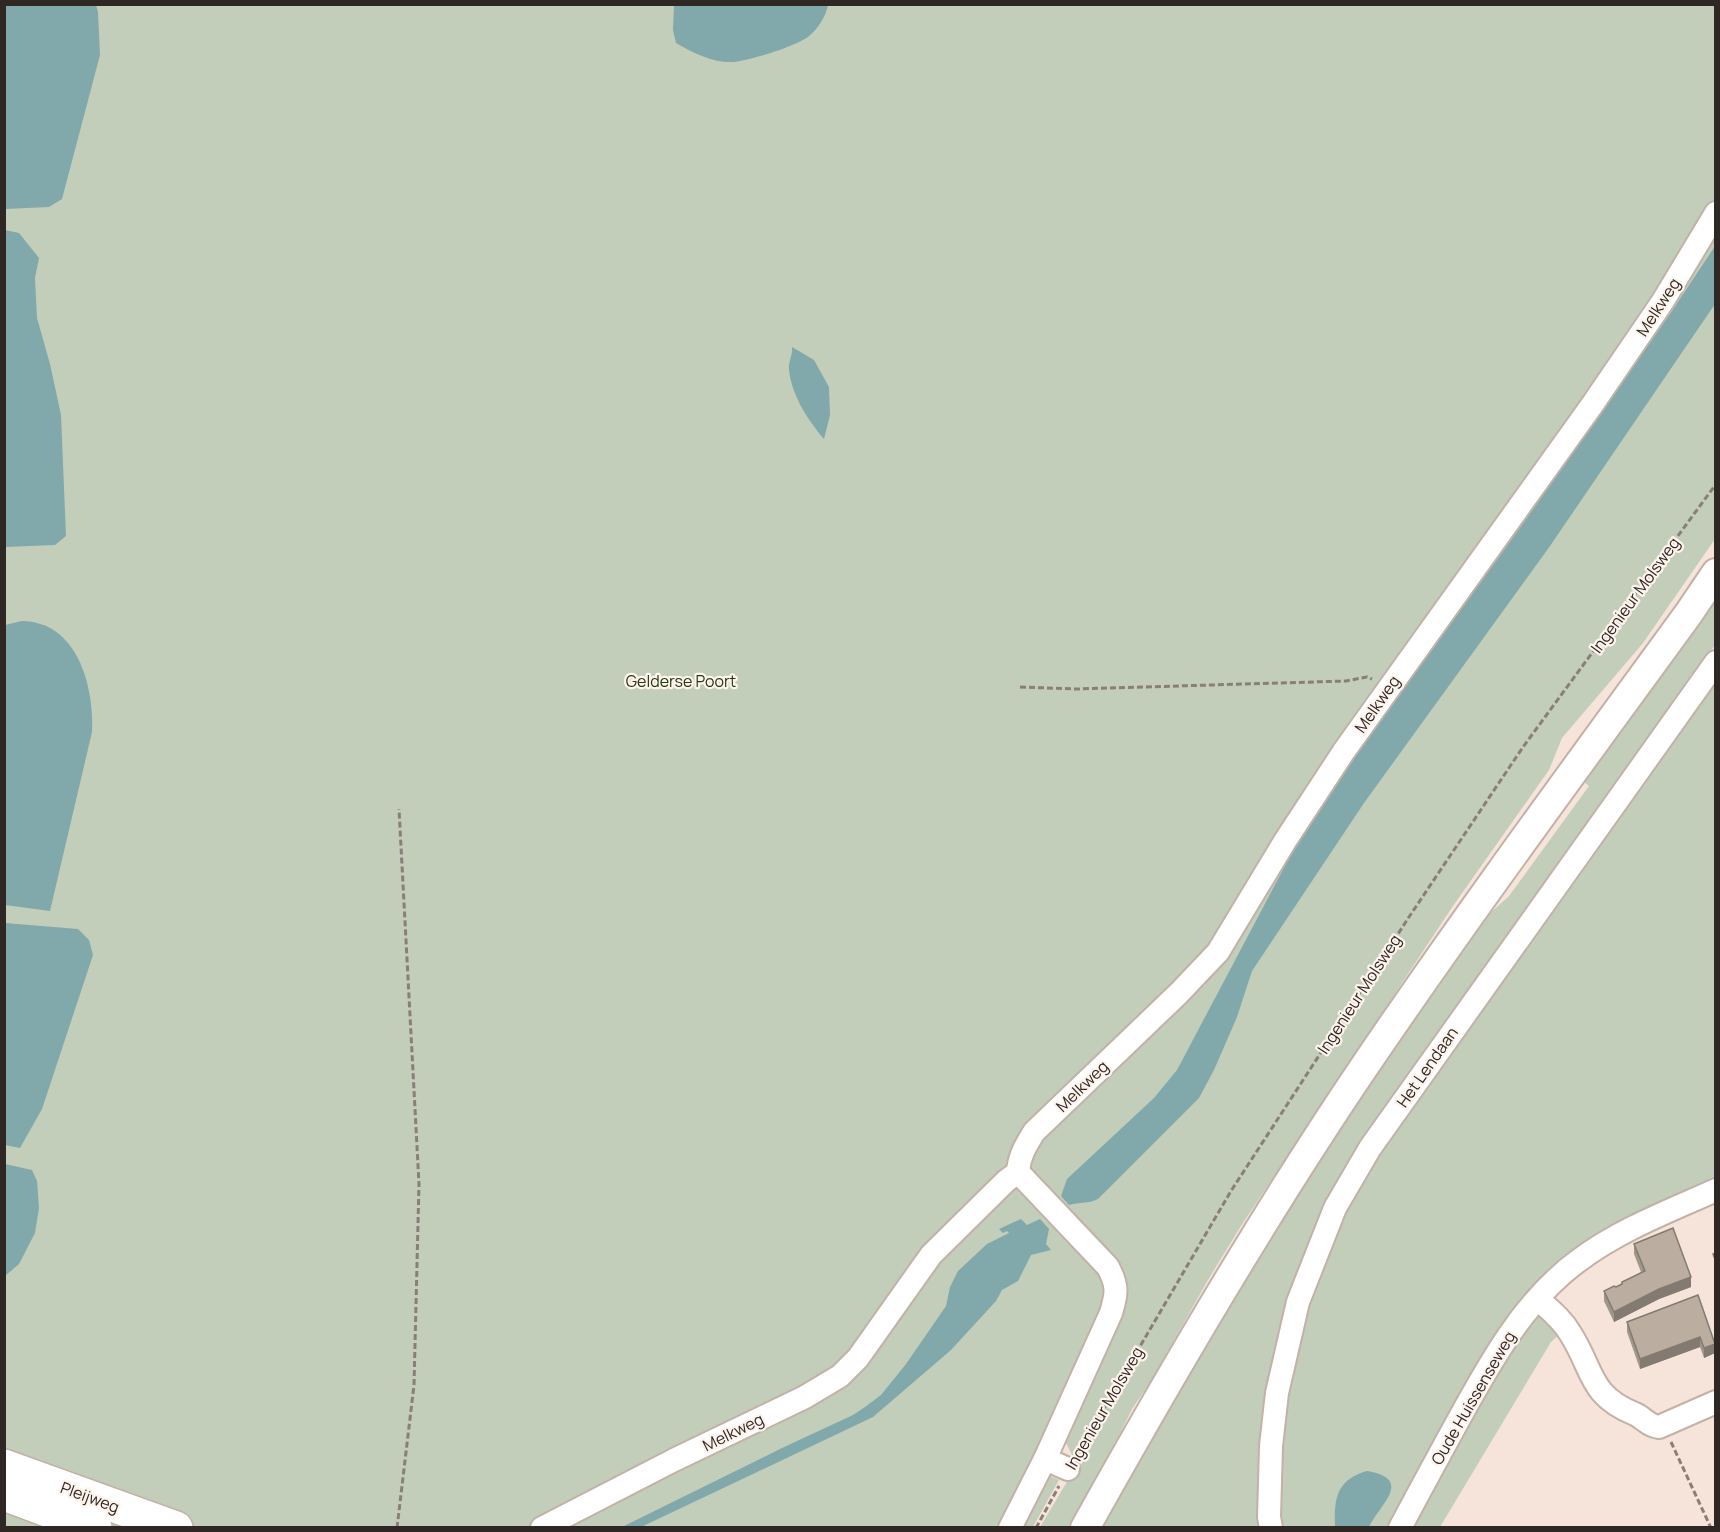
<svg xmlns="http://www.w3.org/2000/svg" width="1720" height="1532" font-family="Manrope,sans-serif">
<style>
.green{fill:#c2ceba}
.water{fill:#81a8ab}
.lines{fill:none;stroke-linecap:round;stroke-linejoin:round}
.minor-casing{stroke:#c3b1a8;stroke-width:26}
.major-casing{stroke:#c3b1a8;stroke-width:32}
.highway-casing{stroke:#c3b1a8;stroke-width:36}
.path{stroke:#8a7e78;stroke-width:3;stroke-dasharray:6 3;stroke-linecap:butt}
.minor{stroke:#fff;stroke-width:22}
.major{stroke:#fff;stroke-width:28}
.highway{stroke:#fff;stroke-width:33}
.wall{fill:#a1968a}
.shaded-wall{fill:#837a71}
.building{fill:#bbaea1;stroke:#837a71;stroke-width:1.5}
.labels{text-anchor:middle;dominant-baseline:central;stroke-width:4.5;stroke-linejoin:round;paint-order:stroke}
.street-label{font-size:16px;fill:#2e2724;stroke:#fef3ed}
.park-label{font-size:16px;fill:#243a0f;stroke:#fef3ed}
</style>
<rect width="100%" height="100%" fill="#f6e4da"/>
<g class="green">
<polygon points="5,5 1715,5 1715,539 1643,643 1562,738 1549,770 1453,906 1241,1226 1208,1280 1151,1381 1132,1409 1112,1450 1068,1527 1040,1527 1077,1465 1064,1439 1110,1292 1005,1527 5,1528"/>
<polygon points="1715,597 1715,645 1605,796 1360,1142 1326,1200 1287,1301 1261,1527 1098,1528 1303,1185 1400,1035 1465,936 1509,896 1589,786 1578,777"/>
<path d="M 1715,678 L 1715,1179 L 1559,1263 L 1389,1527 L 1369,1527 L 1370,1524 L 1358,1474 C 1335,1489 1335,1501 1335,1527 L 1282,1528 C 1280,1509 1281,1491 1281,1473 C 1283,1383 1306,1294 1345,1213 C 1355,1193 1369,1174 1380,1154 Z"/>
<polygon points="1537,1310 1564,1330 1551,1342 1440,1527 1412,1528 1481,1399"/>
<polygon points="1044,1473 1059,1480 1033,1527 1013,1528"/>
</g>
<g class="water">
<polygon points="4,5 96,5 98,12 100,55 62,199 49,207 5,209"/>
<path d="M 674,5 L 674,4 L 828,5 C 826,16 818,29 809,36 C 797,46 749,61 733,62 C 713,63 693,53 676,43 L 673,30 Z"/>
<polygon points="5,230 19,233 39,258 35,278 37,318 50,364 61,415 66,536 55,545 5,547"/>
<path d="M 1715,246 L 1715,304 L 1550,546 L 1364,803 L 1252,971 L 1237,1017 L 1214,1070 L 1199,1098 L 1098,1199 C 1088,1204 1079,1202 1069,1205 L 1061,1196 L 1067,1179 L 1154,1098 L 1177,1070 L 1304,830 L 1366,735 L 1392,705 L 1524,522 L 1670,314 Z"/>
<path d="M 792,347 L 814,360 L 829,387 L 830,415 L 824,439 C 808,420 792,396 789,370 C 788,362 793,355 792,347 Z"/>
<path d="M 22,621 C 78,622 94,687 92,732 L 50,911 L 5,905 L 5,625 Z"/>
<polygon points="5,923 78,929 89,940 93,955 42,1109 20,1148 5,1145"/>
<polygon points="5,1164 32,1170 37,1181 39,1208 35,1233 19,1264 5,1276"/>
<polygon points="1021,1219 1027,1225 1040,1219 1049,1229 1046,1244 1051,1250 1031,1255 1018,1281 1002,1290 996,1301 951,1350 873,1417 641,1527 622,1527 782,1448 853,1415 865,1407 881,1395 906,1364 946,1306 950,1287 958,1271 987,1244 1009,1233 1007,1231 1003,1233 999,1229"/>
<path d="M 1367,1471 C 1415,1479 1379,1505 1369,1527 L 1335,1527 C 1334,1499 1336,1480 1367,1471 Z"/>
</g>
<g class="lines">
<g class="minor-casing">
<g id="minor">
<path d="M 1538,1299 C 1549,1309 1562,1319 1570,1333 C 1594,1370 1588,1395 1635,1414 C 1644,1418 1648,1426 1659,1427 L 1716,1402"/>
<polyline points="1045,1459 1068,1469"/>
<polyline points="542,1528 674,1460 805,1397 840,1376 858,1358 931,1255 1006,1181 1018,1172"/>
<path d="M 1010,1528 L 1045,1459 L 1111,1313 C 1117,1293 1118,1286 1108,1267 L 1018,1172 C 1019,1156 1026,1145 1034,1132 L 1179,993 L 1218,952 L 1285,841 L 1344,751 L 1592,405 L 1663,301 L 1716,213"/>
<polyline points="1271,1528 1269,1517 1271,1446 1277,1393 1298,1302 1335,1208 1370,1148 1716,662"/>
<path d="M 1400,1528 C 1418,1494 1436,1461 1454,1428 C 1487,1368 1522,1302 1578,1261 C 1619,1230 1669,1211 1716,1190"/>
</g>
</g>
<g class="major-casing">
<path id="major" d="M 1085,1528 C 1172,1372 1262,1218 1362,1070 C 1467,915 1579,764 1689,613 L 1716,573"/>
</g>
<g class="highway-casing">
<g id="highway">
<polyline points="4,1466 176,1528"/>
<polyline points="4,1494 95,1528"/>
</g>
</g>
<g class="path">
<polyline points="1020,687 1076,689 1346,681 1367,677 1372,679"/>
<polyline points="1671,1442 1711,1528"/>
<polyline points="1077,1454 1231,1191 1409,917 1523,747 1716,484"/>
<polyline points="397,1528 414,1385 419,1184 399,809"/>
<polyline points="1036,1528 1059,1486"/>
</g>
<use href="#minor" class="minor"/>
<use href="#major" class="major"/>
<use href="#highway" class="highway"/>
</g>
<g class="wall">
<polygon points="1634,1244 1691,1287 1659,1299 1614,1322 1604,1301 1604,1291 1616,1287 1641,1272 1634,1254"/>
<polygon points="1698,1295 1715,1353 1704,1358 1700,1347 1640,1369 1627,1332 1627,1322"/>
</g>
<g class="shaded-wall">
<polygon points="1691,1277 1691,1287 1659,1299 1614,1322 1614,1312 1659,1289"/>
<polygon points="1700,1337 1700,1347 1640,1369 1640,1359"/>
<polygon points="1715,1344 1715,1353 1704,1358 1704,1348"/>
</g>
<g class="building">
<polygon points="1673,1228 1691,1277 1659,1289 1614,1312 1604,1291 1614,1286 1616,1287 1622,1284 1622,1282 1645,1271 1634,1244"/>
<polygon points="1716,1253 1716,1262 1713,1254"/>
<polygon points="1698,1295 1715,1344 1704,1348 1700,1337 1640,1359 1627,1322"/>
</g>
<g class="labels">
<g class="street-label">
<text transform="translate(1658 307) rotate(-57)">Melkweg</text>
<text transform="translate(1635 595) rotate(-54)">Ingenieur Molsweg</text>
<text transform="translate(1377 704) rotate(-55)">Melkweg</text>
<text transform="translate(1359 994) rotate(-57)">Ingenieur Molsweg</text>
<text transform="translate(1427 1067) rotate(-55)">Het Lendaan</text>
<text transform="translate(1082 1086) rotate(-44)">Melkweg</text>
<text transform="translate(1473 1398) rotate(-60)">Oude Huissenseweg</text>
<text transform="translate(1104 1408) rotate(-60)">Ingenieur Molsweg</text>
<text transform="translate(733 1432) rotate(-26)">Melkweg</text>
<text transform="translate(90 1497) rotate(20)">Pleijweg</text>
</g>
<g class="park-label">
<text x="681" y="681">Gelderse Poort</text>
</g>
</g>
<rect width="1720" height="1532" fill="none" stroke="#2e2724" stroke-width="12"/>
</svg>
